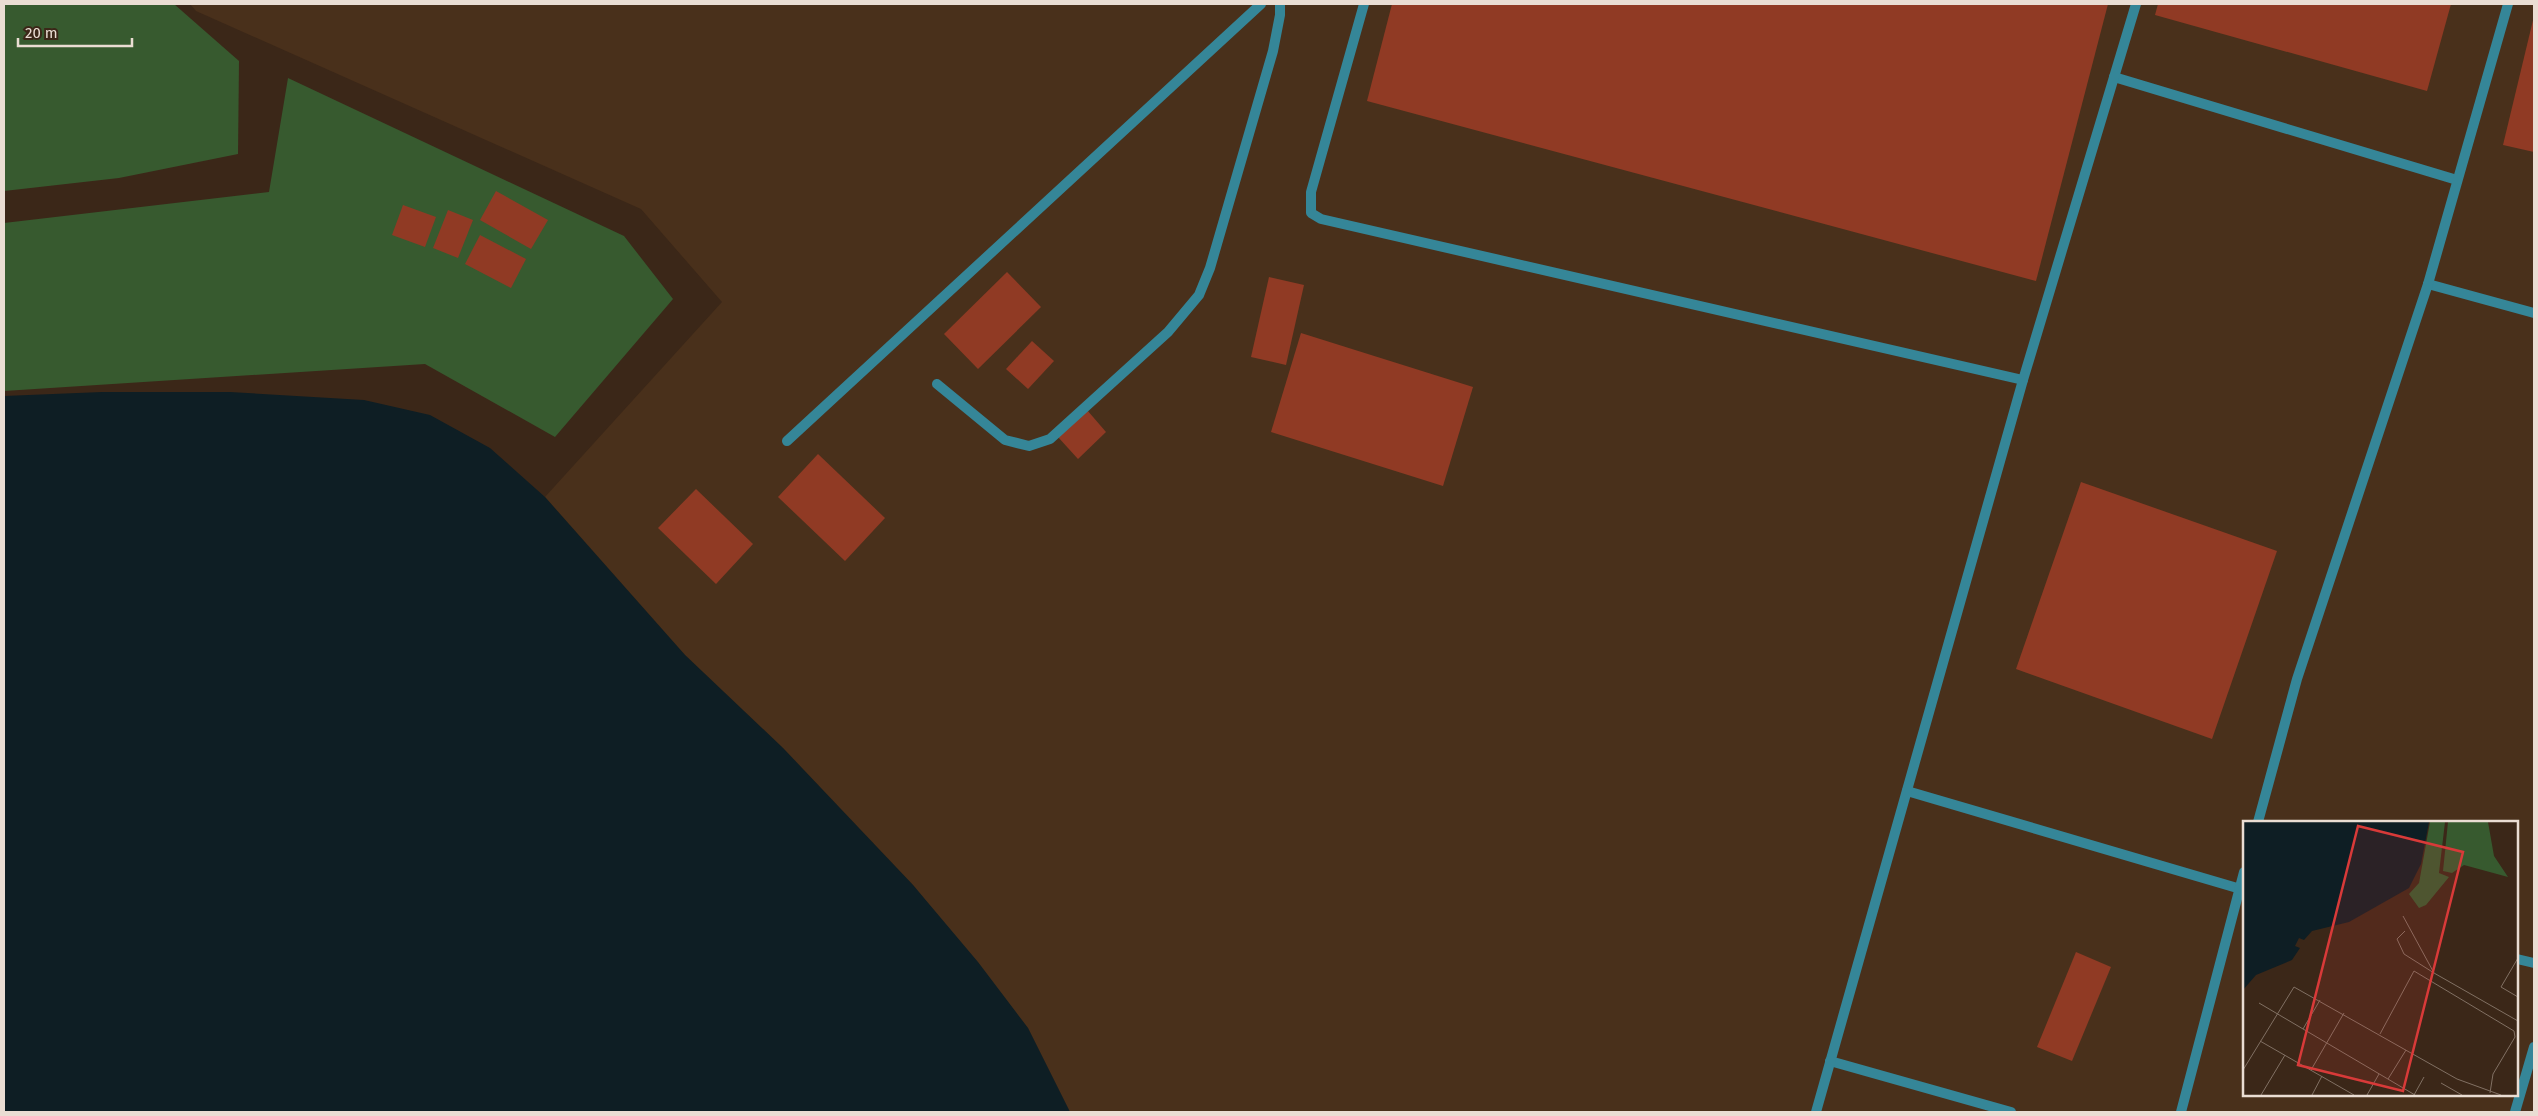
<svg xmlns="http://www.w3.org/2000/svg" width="2538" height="1116" font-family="'Fira Sans',sans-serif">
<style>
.built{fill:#49301b;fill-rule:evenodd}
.green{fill:#375a2f}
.water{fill:#0e1e24}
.building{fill:#903a24}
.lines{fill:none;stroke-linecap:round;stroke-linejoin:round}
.lane{stroke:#358698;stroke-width:10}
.inset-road{fill:none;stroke:#817063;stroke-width:1}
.view{fill:#d83a39;fill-opacity:0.15;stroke:#d83a39;stroke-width:2.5}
.inset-edge{fill:none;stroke:#eaddd3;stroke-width:2.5}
</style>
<rect width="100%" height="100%" fill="#3b2718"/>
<path class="built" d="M 190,4 L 2534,4 L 2534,1112 L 1070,1112 L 1028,1028 L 913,885 L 783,748 L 685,655 L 545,497 L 722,302 L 641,209 L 196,11 ZM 2244,822 L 2517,822 L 2517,1095 L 2244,1095 Z"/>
<g class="green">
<polygon points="4,4 174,4 239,61 238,154 119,178 4,191"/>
<polygon points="288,78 624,236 673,299 555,437 425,364 4,391 4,223 269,192"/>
</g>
<polygon class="water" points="102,392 230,392 364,400 430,415 490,448 545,497 685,655 783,748 913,885 978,962 1028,1028 1070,1112 4,1112 4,396"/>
<g class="building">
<polygon points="1392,4 2108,4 2036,281 1367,101"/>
<polygon points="2158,4 2451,4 2427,91 2155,15"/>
<polygon points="2534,16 2534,152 2503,145"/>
<polygon points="496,191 548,220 531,249 480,220"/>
<polygon points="403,205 436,217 425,247 392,235"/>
<polygon points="448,210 473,220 458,258 433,248"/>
<polygon points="480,235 526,259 511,288 465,264"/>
<polygon points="1007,272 1041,307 978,369 944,334"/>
<polygon points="1269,277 1304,285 1286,365 1251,357"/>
<polygon points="1301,333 1473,387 1443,486 1271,432"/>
<polygon points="1032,341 1054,361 1028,389 1006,369"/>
<polygon points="1087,410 1106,432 1078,459 1058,437"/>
<polygon points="818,454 885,518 845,561 778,497"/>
<polygon points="2081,482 2277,551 2212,739 2016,669"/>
<polygon points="696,489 753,544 716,584 658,528"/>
<polygon points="2076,952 2111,967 2072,1061 2037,1047"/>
</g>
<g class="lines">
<g class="lane">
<polyline points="1364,4 1311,192 1311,213 1321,219 2023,380"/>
<polyline points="2114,77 2457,180"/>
<polyline points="2428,284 2534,313"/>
<polyline points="937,384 1005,440 1029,446 1050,439 1168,332 1199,295 1210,268 1273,51 1280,15 1280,4"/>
<polyline points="787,441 1261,4"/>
<polyline points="1907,791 2244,890"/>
<polyline points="2258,822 2297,679 2428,284 2508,4"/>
<polyline points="2517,959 2534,963"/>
<polyline points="1830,1061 2011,1112"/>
<polyline points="1816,1112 2023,380 2136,4"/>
<polyline points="2181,1112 2244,872"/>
<polyline points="2515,1112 2534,1047"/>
</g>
</g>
<g transform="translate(2243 821)">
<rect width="275" height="275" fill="#3b2718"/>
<path d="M 187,1 L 202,1 L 196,52 L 206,56 L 183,84 L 176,87 L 166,73 L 176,62 ZM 205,1 L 245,1 L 251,35 L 265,56 L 221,44 L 209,52 L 200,50 Z" fill="#375a2f"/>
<path d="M 0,1 L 186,1 L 178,43 L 166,67 L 106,101 L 69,110 L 61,119 L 56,117 L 52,125 L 57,127 L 49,139 L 13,154 L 0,169 Z" fill="#0e1e24"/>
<path class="inset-road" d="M 160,95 L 191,152 L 275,200M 162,110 L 154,118 L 161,133 L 191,152M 275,137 L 258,166 L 275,176M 16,182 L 172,274M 60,208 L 77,179M 137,213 L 171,150 L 271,210 L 272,216 L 250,253 L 247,272M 17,220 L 111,274M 0,249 L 51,166 L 214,258 L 258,274M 68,249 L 101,192M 145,258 L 163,229M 198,262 L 219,274M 18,274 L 42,234M 69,274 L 79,255M 124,274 L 136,253M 171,274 L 181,256"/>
<path class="view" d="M 115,5 L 220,31 L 160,270 L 55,244 Z"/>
<rect width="275" height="275" class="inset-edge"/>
</g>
<rect width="2538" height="1116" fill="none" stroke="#eaddd3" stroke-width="10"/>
<path d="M18 38v8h114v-8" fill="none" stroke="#eaddd3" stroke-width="2.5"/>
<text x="25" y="38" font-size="15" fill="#eaddd3" stroke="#3b2718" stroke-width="4" paint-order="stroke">20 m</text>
</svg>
